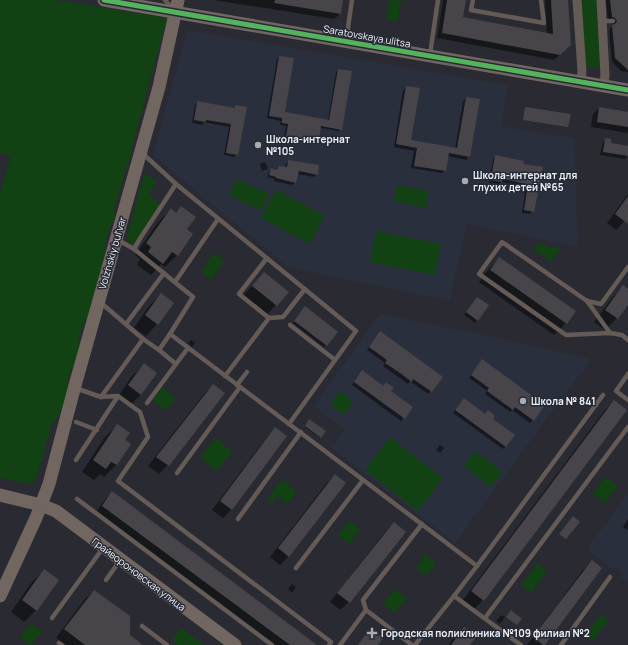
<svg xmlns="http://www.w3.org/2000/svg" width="628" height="645" font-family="Manrope,sans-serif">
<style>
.built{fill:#2a2f3e}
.green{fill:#124113}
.shadow{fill:#0007}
.building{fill:#47454a}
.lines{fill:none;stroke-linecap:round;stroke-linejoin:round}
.lane{stroke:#645b57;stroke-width:4.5}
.street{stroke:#645b57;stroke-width:9}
.secondary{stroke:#716660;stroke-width:13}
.cycleway-casing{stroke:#262a35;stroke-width:8}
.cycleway{stroke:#56b35d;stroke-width:5}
.poi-dot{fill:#a9abb2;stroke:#262a35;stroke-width:1.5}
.labels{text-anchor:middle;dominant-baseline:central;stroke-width:3;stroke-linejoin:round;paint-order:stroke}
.street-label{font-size:10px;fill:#edf0f7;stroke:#262a35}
.poi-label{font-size:10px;font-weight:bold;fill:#edf0f7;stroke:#262a35;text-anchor:start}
</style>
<rect width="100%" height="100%" fill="#2a2b32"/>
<g class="built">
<polygon points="187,30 508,85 501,126 574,138 578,247 467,224 450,301 288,267 153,155"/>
<polygon points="380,314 494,337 591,359 455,543 331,447 345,429 314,406"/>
<polygon points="628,494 628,581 621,577 621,571 616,568 611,568 587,549"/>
</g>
<g class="green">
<path d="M 0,0 L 56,0 L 167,18 L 131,151 L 132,155 L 127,165 L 114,210 L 116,217 C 105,230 106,248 103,264 C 98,283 93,302 88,320 L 83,323 L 78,342 L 82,347 L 74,366 L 71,369 L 67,384 L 68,399 L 63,411 L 60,411 L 60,414 L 52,424 L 36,479 L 32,484 L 0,478 L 0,193 L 11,156 L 0,153 Z"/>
<polygon points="389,0 401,0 398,21 386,19"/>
<polygon points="581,0 597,0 601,68 585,66"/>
<polygon points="144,174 157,181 149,194 161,206 136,246 126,240"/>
<polygon points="237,179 269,194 261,211 229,195"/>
<polygon points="397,185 429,191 426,208 394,201"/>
<polygon points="276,190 325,216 310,244 261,218"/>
<polygon points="376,231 441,244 435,275 370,262"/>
<polygon points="538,244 561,249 551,261 534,250"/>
<polygon points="213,253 224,260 211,280 201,272"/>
<polygon points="163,387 175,398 166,411 153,400"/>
<polygon points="340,391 354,402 344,415 330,405"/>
<polygon points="390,437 443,478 418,511 365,470"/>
<polygon points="215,438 232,451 217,471 200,458"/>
<polygon points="475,451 503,472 491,487 464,466"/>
<polygon points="605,477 618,486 605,503 593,494"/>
<polygon points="282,480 297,491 287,504 277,496 272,503 267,500"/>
<polygon points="349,521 360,529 350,544 338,535"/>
<polygon points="425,554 436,563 427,576 416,568"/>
<polygon points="537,563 547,571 531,593 521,585"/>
<polygon points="395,589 407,598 395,613 383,604"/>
<polygon points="601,614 609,620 593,641 585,635"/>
<polygon points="31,623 42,631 31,645 20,638"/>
<polygon points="181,628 204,645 179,645 172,640"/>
</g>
<g class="shadow">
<polygon points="214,0 342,0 340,14 334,19"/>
<polygon points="443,0 465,0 462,18 547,34 545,0 567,0 564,51 554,60 437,38"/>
<polygon points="606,0 628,0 628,72 621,71 612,62 609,30 613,25 611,22 608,21"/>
<polygon points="279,57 284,113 328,120 336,72 339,70 341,129 338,131 320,128 318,142 315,144 284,139 286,126 280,125 281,121 267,118 277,59"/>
<polygon points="407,87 409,141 455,149 463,101 466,98 469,157 466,160 447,156 445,170 442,173 411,168 414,151 394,147 403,90"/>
<polygon points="197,102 234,108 236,107 237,154 234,157 224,155 229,127 204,122 202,125 192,123 195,105"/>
<polygon points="599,108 628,113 628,133 591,127 593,114"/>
<polygon points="605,140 610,144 628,147 627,156 625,159 600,155 603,142"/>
<polygon points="495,156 522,165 533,211 530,214 522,213 525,193 522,193 523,186 501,182 499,184 489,183 493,159"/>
<polygon points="288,161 317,174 314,177 297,174 295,183 292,185 274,181 274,179 267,177 269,172 271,169 276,170 279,167 285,168 286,164"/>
<polygon points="265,162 268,169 262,171 260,164"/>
<polygon points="628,194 628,217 616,230 607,223"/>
<polygon points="181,207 186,230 192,234 177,255 165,267 161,264 151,275 137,265 140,259 135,255 159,221 171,210 176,213"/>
<polygon points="499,258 566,323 554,335 479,282 488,270"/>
<polygon points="264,273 287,292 265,317 241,298"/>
<polygon points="623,287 628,290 628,303 617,318 605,330 594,322 612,298"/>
<polygon points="161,295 157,324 146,336 134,328 149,306"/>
<polygon points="475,301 477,320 475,323 464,315"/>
<polygon points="304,309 336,332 324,347 293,323"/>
<polygon points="378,335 442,377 428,394 410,381 408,384 383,366 385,363 367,350"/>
<polygon points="191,340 195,343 192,347 188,343"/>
<polygon points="480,363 533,420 530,423 512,410 510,412 485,394 487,391 469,378"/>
<polygon points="144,365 141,395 129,406 117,398 132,376"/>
<polygon points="359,374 390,391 412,407 401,421 352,385"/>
<polygon points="213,385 224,393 168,465 159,474 148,466 204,394"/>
<polygon points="461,402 506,446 503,449 453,413"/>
<polygon points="614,402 625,410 483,600 474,609 463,600 605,410"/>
<polygon points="310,420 325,431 320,438 305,427"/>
<polygon points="117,426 124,441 130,445 116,465 104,477 100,474 94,480 82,472 105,437"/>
<polygon points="276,428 232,509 223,518 212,510 267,437"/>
<polygon points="440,445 444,448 440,453 436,450"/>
<polygon points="335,475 289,556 280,565 270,557 326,484"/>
<polygon points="112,493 315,645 270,645 94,515 104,501"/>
<polygon points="628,519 628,529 627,530 623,527"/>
<polygon points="394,524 349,602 340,610 330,602 385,532"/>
<polygon points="592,562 544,645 527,645 583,570"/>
<polygon points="44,571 36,610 24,622 11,612 32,582"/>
<polygon points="292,584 296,587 292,593 288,589"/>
<polygon points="94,591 128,635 142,645 66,645 56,638 85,599"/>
<polygon points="501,615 505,617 500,624 496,621"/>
<polygon points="464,628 469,645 449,645 452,640"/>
</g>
<g class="building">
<polygon points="275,0 343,0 341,14 274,3"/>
<polygon points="447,0 466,0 463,17 553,34 551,0 568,0 571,45 560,55 442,33"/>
<polygon points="610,0 628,0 628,70 615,58 612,25 615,24 617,21 615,18 612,17"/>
<polygon points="279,56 294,58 285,112 329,120 338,69 352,71 342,130 321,126 319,142 286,137 288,124 282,123 282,118 269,116"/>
<polygon points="406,86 420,88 411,140 457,148 466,97 480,99 470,157 449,153 446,171 414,166 417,148 396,144"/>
<polygon points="197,101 235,108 235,105 247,107 238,155 226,153 231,124 206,120 206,122 194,120"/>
<polygon points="525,107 571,114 568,127 523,120"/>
<polygon points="599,107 628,112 628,127 597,122"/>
<polygon points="605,138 611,139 611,143 628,146 628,156 603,152"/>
<polygon points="495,155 524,161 523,164 543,167 534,212 524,210 527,191 524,190 526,184 503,179 502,182 491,180"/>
<polygon points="288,160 319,165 318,175 299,171 296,183 276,178 276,177 269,175 271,168 277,170 279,166 287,167"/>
<polygon points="628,196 628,224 615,214"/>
<polygon points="181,206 196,217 187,229 193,234 178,256 172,252 163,264 148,252 151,247 146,243 171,208 176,213"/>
<polygon points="499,257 576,311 567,324 490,270"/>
<polygon points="264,272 289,292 277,306 252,286"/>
<polygon points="623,285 628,289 628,305 618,319 605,310"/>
<polygon points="161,293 174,303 158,325 145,315"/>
<polygon points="477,297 489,305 478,321 466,312"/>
<polygon points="305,306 338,332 327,346 294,321"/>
<polygon points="380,331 443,377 432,392 413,379 412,382 400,373 385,363 387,360 369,347"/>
<polygon points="482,359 545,405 534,421 515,407 513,410 502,402 487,391 489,388 471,375"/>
<polygon points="144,363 157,373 141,395 128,385"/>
<polygon points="362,370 383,386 386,382 391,386 394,387 391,391 413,407 405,419 354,382"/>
<polygon points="213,384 225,393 169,466 156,457"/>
<polygon points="464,398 485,414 488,410 493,414 495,416 493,419 515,435 506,447 455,410"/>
<polygon points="614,400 627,410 484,601 471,591"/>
<polygon points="309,419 326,431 321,438 305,426"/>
<polygon points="117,424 130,433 125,440 131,444 117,465 111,462 106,469 93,460"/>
<polygon points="275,427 287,436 232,510 220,501"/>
<polygon points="335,474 346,483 289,557 278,548"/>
<polygon points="112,491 317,645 290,645 102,506"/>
<polygon points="573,516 580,522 566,539 559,534"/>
<polygon points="394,522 406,532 350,603 337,593"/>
<polygon points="592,560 602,568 545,645 543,645 533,637"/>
<polygon points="44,569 59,580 37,611 22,600"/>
<polygon points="94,590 130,616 130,635 143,645 85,645 64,629"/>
<polygon points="511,610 522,619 517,625 506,617"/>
<polygon points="464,627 477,636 470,645 451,645"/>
<polygon points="370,628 383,638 378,645 358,645"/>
</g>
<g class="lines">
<g class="lane">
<polyline points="165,0 172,8"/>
<polyline points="473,0 471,10 544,23 541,0"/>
<polyline points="602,21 613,21"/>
<polyline points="346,41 352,0"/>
<polyline points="430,54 438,0"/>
<polyline points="142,153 176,184 356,331 289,424"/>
<polyline points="118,240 134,249 193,297 170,334"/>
<polyline points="134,249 141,237 176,184"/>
<polyline points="267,258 239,294 269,318 283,317 305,289"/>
<polyline points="628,267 601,304 587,301 502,242 479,274 566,335 610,333 622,335 628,340"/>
<polyline points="175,282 218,219"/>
<polyline points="587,301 610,333"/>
<polyline points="100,302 143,339 159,350 170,334 477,566 454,596 415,645"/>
<polyline points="126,324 164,273"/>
<polyline points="290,325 335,360"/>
<polyline points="159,350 176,364 188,348"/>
<polyline points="628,374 616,391 628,400"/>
<polyline points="225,376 269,318"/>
<polyline points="237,385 247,372"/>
<polyline points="75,388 101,397 118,396 140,412 148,437 118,481 331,642 329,645"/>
<polyline points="101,397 143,339"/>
<polyline points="147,403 176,364"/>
<polyline points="76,422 97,430"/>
<polyline points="76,460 118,396"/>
<polyline points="177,473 240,387"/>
<polyline points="77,499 272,645"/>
<polyline points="238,519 301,432"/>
<polyline points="477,566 603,395"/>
<polyline points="296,568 363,480"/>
<polyline points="106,580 116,566 117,559"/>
<polyline points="454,596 521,645"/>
<polyline points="366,610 412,645"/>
<polyline points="52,618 103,548"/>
<polyline points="485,618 628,427"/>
<polyline points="142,626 167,645"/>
<polyline points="59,643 62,645"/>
<polyline points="340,645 366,610 363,600 422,524"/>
<polyline points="561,645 610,577"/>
</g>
<g class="street">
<polyline points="577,0 582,71 581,82"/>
<polyline points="601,0 605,75 604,85"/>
</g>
<g class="secondary">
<polyline points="104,0 628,90"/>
<polyline points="0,495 41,505 56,511 235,645"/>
<polyline points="0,596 36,518 49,484 74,389 159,87 178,0"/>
</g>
<g class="cycleway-casing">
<polyline id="cycleway" points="104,0 628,90"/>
</g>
<use href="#cycleway" class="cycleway"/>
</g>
<g class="poi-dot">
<circle cx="258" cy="145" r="4"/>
<circle cx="465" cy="181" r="4"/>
<circle cx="523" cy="401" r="4"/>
<path d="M370 627h4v4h4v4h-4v4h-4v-4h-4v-4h4z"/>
</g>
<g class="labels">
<g class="street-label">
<text transform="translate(367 36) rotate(10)">Saratovskaya ulitsa</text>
<text transform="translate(112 253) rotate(-74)">Volzhskiy bul'var</text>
<text transform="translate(139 574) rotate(37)">Грайвороновская улица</text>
</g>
<g class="poi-label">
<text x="266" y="139">Школа-интернат<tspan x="266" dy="12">№105</tspan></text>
<text x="473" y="175">Школа-интернат для<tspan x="473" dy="12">глухих детей №65</tspan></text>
<text x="531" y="401">Школа № 841</text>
<text x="381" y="633">Городская поликлиника №109 филиал №2</text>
</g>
</g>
</svg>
